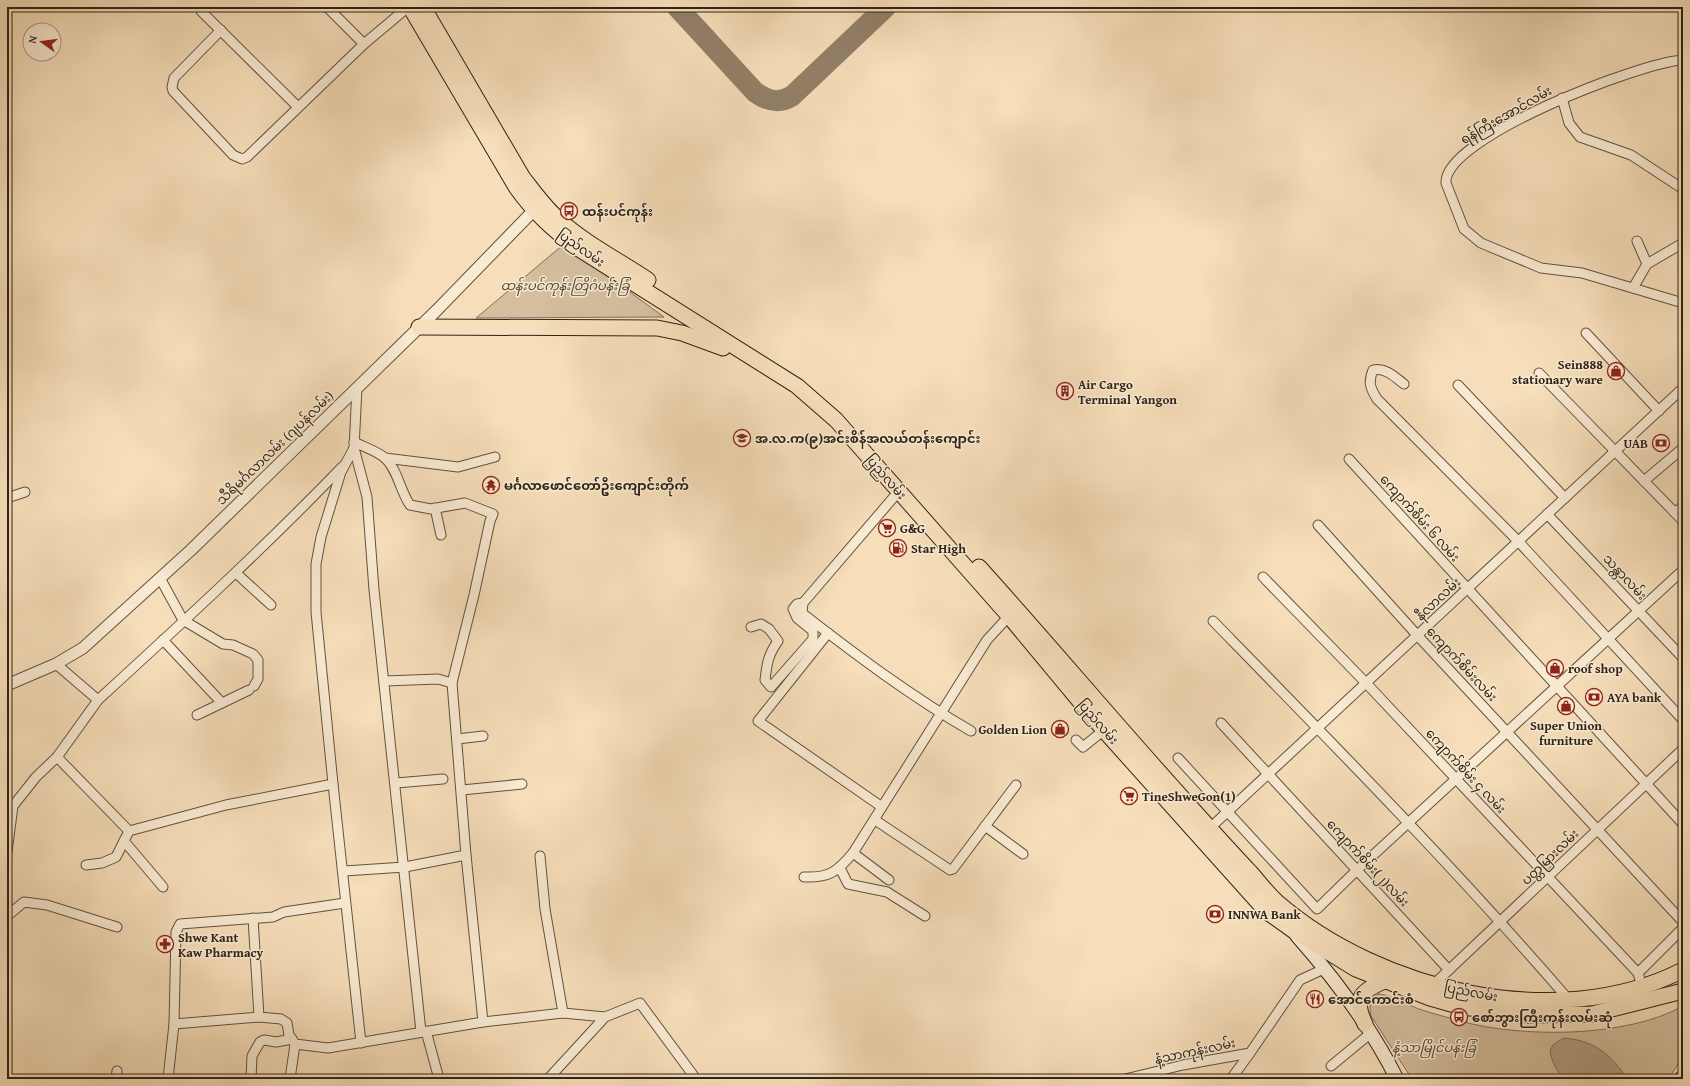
<svg xmlns="http://www.w3.org/2000/svg" width="1690" height="1086" font-family="'Gentium Book Plus','Noto Sans Myanmar',serif">
<style>
.green{fill:#d4be9e;stroke:#82705a}
.water{fill:#b29e83;stroke:#7e6d58}
.lines{fill:none;stroke-linecap:round;stroke-linejoin:round}
.taxiway{stroke:#928068;stroke-width:21}
.minor-casing{stroke:#615240;stroke-width:11}
.tertiary-casing{stroke:#615240;stroke-width:13}
.secondary-casing{stroke:#2f2317;stroke-width:15}
.primary-casing{stroke:#2f2317;stroke-width:17}
.trunk-casing{stroke:#2f2317;stroke-width:17}
.minor{stroke:#f9ead2;stroke-width:9}
.tertiary{stroke:#f9ead2;stroke-width:11}
.secondary{stroke:#f9ead2;stroke-width:13}
.primary{stroke:#f6deba;stroke-width:15}
.trunk{stroke:#f6deba;stroke-width:15}
.labels{text-anchor:middle;dominant-baseline:central;stroke-width:3;stroke-linejoin:round;paint-order:stroke}
.street-label{font-size:13px;fill:#2f2317;stroke:#f9ead2}
.poi-label{font-size:13px;font-weight:bold;fill:#2f2317;stroke:#f9ead2;text-anchor:start}
.park-label{font-size:13px;font-style:italic;fill:#584a39;stroke:#f9ead2}
</style>
<rect width="100%" height="100%" fill="#f6deba"/>
<filter id="stains"><feTurbulence type="fractalNoise" baseFrequency=".005" numOctaves="4"/><feColorMatrix values="0 0 0 0 .2 0 0 0 0 .09 0 0 0 0 .02 0 0 0 .5 -.17"/></filter>
<radialGradient id="worn" r=".72"><stop offset=".6" stop-color="#630" stop-opacity="0"/><stop offset="1" stop-color="#630" stop-opacity=".3"/></radialGradient>
<g class="green">
<polygon points="564,244 664,317 476,318"/>
<path d="M 1379,994 C 1395,996 1407,1005 1422,1010 C 1434,1014 1447,1017 1460,1021 C 1522,1038 1626,1038 1683,1006 L 1683,1057 L 1668,1079 L 1412,1079 L 1371,1016 C 1369,1005 1369,1000 1379,994 Z"/>
</g>
<path class="water" d="M 1564,1038 C 1596,1041 1609,1054 1628,1079 L 1565,1079 C 1557,1072 1551,1061 1550,1050 L 1554,1044 Z"/>
<g class="lines">
<path class="taxiway" d="M 677,7 L 755,92 C 767,101 779,104 792,96 L 886,7"/>
<g class="minor-casing">
<g id="minor">
<polyline points="200,7 201,11 298,107"/>
<polyline points="327,7 364,44"/>
<polyline points="221,30 174,78 172,87 173,91 233,155 242,159 247,157 364,44 408,7"/>
<path d="M 1683,60 C 1641,62 1443,138 1446,183 L 1464,229 L 1481,243 L 1541,268 L 1582,273 L 1683,303"/>
<polyline points="1562,98 1569,123 1580,137 1631,155 1683,189"/>
<polyline points="1637,241 1647,264"/>
<polyline points="1633,288 1647,264 1683,243"/>
<polyline points="1586,333 1659,411"/>
<polyline points="1539,373 1683,521"/>
<path d="M 1404,384 C 1395,377 1385,367 1373,370 C 1368,382 1370,388 1377,399 L 1518,541 L 1683,720"/>
<polyline points="1458,385 1565,498"/>
<polyline points="357,388 354,448 367,497 374,590 421,1032"/>
<path d="M 354,442 C 364,447 377,451 385,458 C 398,470 400,491 410,505 L 431,509 L 465,503 L 493,514 L 490,521 L 474,595 L 452,683 L 466,855 L 483,1022"/>
<polyline points="385,458 458,467 495,457"/>
<polyline points="1349,459 1683,824"/>
<polyline points="1644,481 1683,448"/>
<path d="M 899,491 L 803,603 L 802,613 C 856,655 912,697 971,731"/>
<polyline points="7,498 25,492"/>
<polyline points="435,508 441,535"/>
<polyline points="1675,513 1683,506"/>
<polyline points="1547,514 1683,658"/>
<polyline points="1318,525 1417,635 1683,922"/>
<polyline points="236,573 271,605"/>
<polyline points="1263,577 1366,683 1638,973 1642,987"/>
<polyline points="160,578 183,620 223,644 233,645 253,654 258,660 258,679 254,686"/>
<path d="M 1213,621 C 1334,745 1456,869 1569,1000"/>
<path d="M 751,627 L 761,624 L 769,629 L 778,641 C 768,655 767,663 765,680 L 771,687 L 813,639 L 813,631 L 797,618 L 793,609 L 797,604 L 803,603"/>
<polyline points="828,633 758,721 882,807"/>
<polyline points="163,640 222,703 249,690"/>
<path d="M 56,664 L 98,700 C 181,624 264,548 342,467"/>
<polyline points="385,681 438,679 452,683"/>
<polyline points="98,700 57,757 129,831"/>
<polyline points="197,715 222,703"/>
<polyline points="1221,723 1449,970"/>
<polyline points="457,739 483,736"/>
<polyline points="1076,740 1083,747 1104,730"/>
<polyline points="1178,758 1317,909 1357,870 1683,570"/>
<polyline points="396,783 443,779"/>
<polyline points="333,784 361,1043"/>
<polyline points="462,790 522,784"/>
<polyline points="875,820 950,870 953,869 1016,785"/>
<polyline points="985,826 1023,854"/>
<polyline points="1210,828 1683,388"/>
<polyline points="7,852 13,806 36,777 57,757"/>
<polyline points="853,853 889,880"/>
<polyline points="540,856 545,909 563,1013"/>
<polyline points="86,865 102,863 116,857 124,841"/>
<polyline points="840,868 848,884 887,892 925,916"/>
<polyline points="344,871 405,867 466,855"/>
<path d="M 804,877 C 829,878 837,872 853,853 L 987,640 L 1009,616"/>
<polyline points="163,887 124,841 129,831 226,805 333,784 316,612 316,564 321,537 341,472 354,448"/>
<polyline points="7,916 24,902 47,905 117,927"/>
<polyline points="253,918 259,1017 281,1019 287,1023 289,1035 295,1044 290,1079"/>
<polyline points="1638,973 1683,928"/>
<polyline points="1434,984 1683,749"/>
<polyline points="174,1024 259,1017"/>
<polyline points="426,1031 439,1079"/>
<polyline points="295,1044 328,1048 483,1022 563,1013 605,1017"/>
<polyline points="1331,1066 1371,1033"/>
<polyline points="116,1079 117,1071"/>
<polyline points="168,1079 174,1024 176,932 180,924 273,917 284,912 345,903"/>
<polyline points="251,1079 252,1056 260,1042 264,1040 276,1042 292,1039"/>
<polyline points="548,1079 605,1017 640,1003 696,1079"/>
<polyline points="1125,1079 1183,1065 1250,1053 1300,980 1326,968"/>
<polyline points="1231,1079 1250,1053"/>
</g>
</g>
<g class="tertiary-casing">
<polyline id="tertiary" points="7,685 56,664 83,648 191,550 437,310 539,205"/>
</g>
<g class="secondary-casing">
<path id="secondary" d="M 1297,936 C 1335,979 1371,1027 1397,1079"/>
</g>
<g class="primary-casing">
<polyline id="primary" points="1682,1079 1683,1078"/>
</g>
<g class="trunk-casing">
<g id="trunk">
<path d="M 410,7 L 516,187 C 534,212 551,228 576,247 L 797,386 L 836,420 L 1009,616 L 1102,728 L 1266,911 L 1294,931 L 1356,969 L 1430,998 L 1462,1007 L 1528,1015 L 1592,1014 L 1683,991"/>
<path d="M 423,7 L 523,178 C 534,192 544,206 557,218 C 583,242 618,260 648,280"/>
<polyline points="419,327 657,328 682,333 723,348"/>
<path d="M 979,567 C 1053,649 1123,733 1196,813 C 1214,833 1232,853 1250,872 C 1259,882 1267,893 1277,902 C 1380,991 1557,1034 1683,970"/>
<path d="M 1365,1024 C 1353,999 1361,991 1384,981"/>
</g>
</g>
<use href="#minor" class="minor"/>
<use href="#tertiary" class="tertiary"/>
<use href="#secondary" class="secondary"/>
<use href="#primary" class="primary"/>
<use href="#trunk" class="trunk"/>
</g>
<defs>
<g id="bus-ring" transform="scale(0.9)"><circle r="9.5" fill="#f9ead2" stroke="#8f2418" stroke-width="1.5"/><path d="M-5-6H5V4H4V6H2V4H-2V6H-4V4H-5ZM-3.5-4V0h7V-4ZM-3.5 1.2v1.5H-2V1.2ZM2 1.2v1.5H3.5V1.2Z" fill="#8f2418"/></g>
<g id="shop-ring" transform="scale(0.9)"><circle r="9.5" fill="#f9ead2" stroke="#8f2418" stroke-width="1.5"/><path d="M-5-2.5h2.3a2.7 3.5 0 0 1 5.4 0H5L5.5 6h-11ZM-1.5-2.5h3a1.5 2.3 0 0 0-3 0Z" fill="#8f2418"/></g>
<g id="building-ring" transform="scale(0.9)"><circle r="9.5" fill="#f9ead2" stroke="#8f2418" stroke-width="1.5"/><path d="M-4-6H4V6H1V3H-1V6H-4ZM-2.5-4.3h1.7v1.8h-1.7ZM.8-4.3h1.7v1.8H.8ZM-2.5-1h1.7V.8h-1.7ZM.8-1h1.7V.8H.8Z" fill="#8f2418"/></g>
<g id="school-ring" transform="scale(0.9)"><circle r="9.5" fill="#f9ead2" stroke="#8f2418" stroke-width="1.5"/><path d="M0-5L7-2L0 1L-7-2ZM-4 1L0 2.5L4 1V4Q0 6-4 4Z" fill="#8f2418"/></g>
<g id="bank-ring" transform="scale(0.9)"><circle r="9.5" fill="#f9ead2" stroke="#8f2418" stroke-width="1.5"/><path d="M-6-4H6V4H-6ZM0-2.3a2.3 2.3 0 1 0 0 4.6a2.3 2.3 0 1 0 0-4.6Z" fill="#8f2418"/></g>
<g id="temple-ring" transform="scale(0.9)"><circle r="9.5" fill="#f9ead2" stroke="#8f2418" stroke-width="1.5"/><path d="M0-6L5-2H3V0L6.5 2.5H4V6H1.5V3h-3V6H-4V2.5H-6.5L-3 0V-2H-5Z" fill="#8f2418"/></g>
<g id="supermarket-ring" transform="scale(0.9)"><circle r="9.5" fill="#f9ead2" stroke="#8f2418" stroke-width="1.5"/><path d="M-6-5.5h2.5l.6 2H6L4.5 2H-2.5L-4.4-4H-6ZM-1.5 3.2a1.3 1.3 0 1 0 .1 0ZM3 3.2a1.3 1.3 0 1 0 .1 0Z" fill="#8f2418"/></g>
<g id="fuel-ring" transform="scale(0.9)"><circle r="9.5" fill="#f9ead2" stroke="#8f2418" stroke-width="1.5"/><path d="M-5.5-6h7V0h2V4h1.3V-2.5L3-4.5l.8-.8L6-3V5H2.5V1h-1V6h-7ZM-4.2-4.7v3.2H.2V-4.7Z" fill="#8f2418"/></g>
<g id="pharmacy-ring" transform="scale(0.9)"><circle r="9.5" fill="#f9ead2" stroke="#8f2418" stroke-width="1.5"/><path d="M-2-6h4v4h4v4h-4v4h-4v-4h-4v-4h4Z" fill="#8f2418"/></g>
<g id="restaurant-ring" transform="scale(0.9)"><circle r="9.5" fill="#f9ead2" stroke="#8f2418" stroke-width="1.5"/><path d="M-5-6h1v4h1v-4h1v4h1v-4h1v5L-1.5 .5V6h-2V.5L-5-1ZM5-6V6H3V1.5H1.5Q1.5-4 5-6Z" fill="#8f2418"/></g>
</defs>
<g fill-rule="evenodd">
<use href="#bus-ring" x="569" y="211"/>
<use href="#shop-ring" x="1616" y="371"/>
<use href="#building-ring" x="1065" y="391"/>
<use href="#school-ring" x="742" y="438"/>
<use href="#bank-ring" x="1661" y="443"/>
<use href="#temple-ring" x="491" y="485"/>
<use href="#supermarket-ring" x="887" y="528"/>
<use href="#fuel-ring" x="898" y="548"/>
<use href="#shop-ring" x="1555" y="668"/>
<use href="#bank-ring" x="1594" y="697"/>
<use href="#shop-ring" x="1566" y="706"/>
<use href="#shop-ring" x="1060" y="729"/>
<use href="#supermarket-ring" x="1129" y="796"/>
<use href="#bank-ring" x="1215" y="914"/>
<use href="#pharmacy-ring" x="165" y="944"/>
<use href="#restaurant-ring" x="1315" y="999"/>
<use href="#bus-ring" x="1459" y="1017"/>
</g>
<g class="labels">
<g class="street-label">
<text transform="translate(1506 115) rotate(-30)">ရန်ကြီးအောင်လမ်း</text>
<text transform="translate(581 248) rotate(35)">ပြည်လမ်း</text>
<text transform="translate(275 448) rotate(-44)">သီရိမင်္ဂလာလမ်း (ဂျပန်လမ်း)</text>
<text transform="translate(886 477) rotate(49)">ပြည်လမ်း</text>
<text transform="translate(1420 518) rotate(48)">ကျောက်စိမ်း ၆ လမ်း</text>
<text transform="translate(1625 577) rotate(47)">သန္တာလမ်း</text>
<text transform="translate(1438 599) rotate(-43)">နီလာလမ်း</text>
<text transform="translate(1462 664) rotate(47)">ကျောက်စိမ်းလမ်း</text>
<text transform="translate(1098 722) rotate(49)">ပြည်လမ်း</text>
<text transform="translate(1466 771) rotate(47)">ကျောက်စိမ်း ၄ လမ်း</text>
<text transform="translate(1550 857) rotate(-44)">ပတ္တမြားလမ်း</text>
<text transform="translate(1368 863) rotate(47)">ကျောက်စိမ်း(၂)လမ်း</text>
<text transform="translate(1471 992) rotate(11)">ပြည်လမ်း</text>
<text transform="translate(1195 1051) rotate(-12)">နံ့သာကုန်းလမ်း</text>
</g>
<g class="poi-label">
<text x="582" y="211">ထန်းပင်ကုန်း</text>
<text x="1603" y="364" text-anchor="end">Sein888<tspan x="1603" dy="15">stationary ware</tspan></text>
<text x="1078" y="384">Air Cargo<tspan x="1078" dy="15">Terminal Yangon</tspan></text>
<text x="755" y="438">အ.လ.က(၉)အင်းစိန်အလယ်တန်းကျောင်း</text>
<text x="1648" y="443" text-anchor="end">UAB</text>
<text x="504" y="485">မင်္ဂလာဖောင်တော်ဦးကျောင်းတိုက်</text>
<text x="900" y="528">G&amp;G</text>
<text x="911" y="548">Star High</text>
<text x="1568" y="668">roof shop</text>
<text x="1607" y="697">AYA bank</text>
<text x="1566" y="725" text-anchor="middle">Super Union<tspan x="1566" dy="15">furniture</tspan></text>
<text x="1047" y="729" text-anchor="end">Golden Lion</text>
<text x="1142" y="796">TineShweGon(1)</text>
<text x="1228" y="914">INNWA Bank</text>
<text x="178" y="937">Shwe Kant<tspan x="178" dy="15">Kaw Pharmacy</tspan></text>
<text x="1328" y="999">အောင်ကောင်းစံ</text>
<text x="1472" y="1017">စော်ဘွားကြီးကုန်းလမ်းဆုံ</text>
</g>
<g class="park-label">
<text x="565" y="285">ထန်းပင်ကုန်းတြိဂံပန်းခြံ</text>
<text x="1434" y="1047">နံ့သာမြိုင်ပန်းခြံ</text>
</g>
</g>
<rect width="1690" height="1086" fill="none" stroke="#f6deba" stroke-width="24"/>
<rect x="8" y="8" width="1674" height="1070" fill="none" stroke="#2f2317" stroke-width="2"/>
<rect x="12" y="12" width="1666" height="1062" fill="none" stroke="#2f2317"/>
<g transform="translate(42 42) rotate(284)"><circle r="19" fill="#f9ead2" stroke="#a89a87"/>
<path d="M0-3L7 15L0 10L-7 15Z" fill="#8f2418"/>
<text y="-6" font-size="11" font-weight="bold" text-anchor="middle" fill="#2f2317">N</text>
</g>
<rect width="100%" height="100%" filter="url(#stains)"/>
<rect width="100%" height="100%" fill="url(#worn)"/>
</svg>
